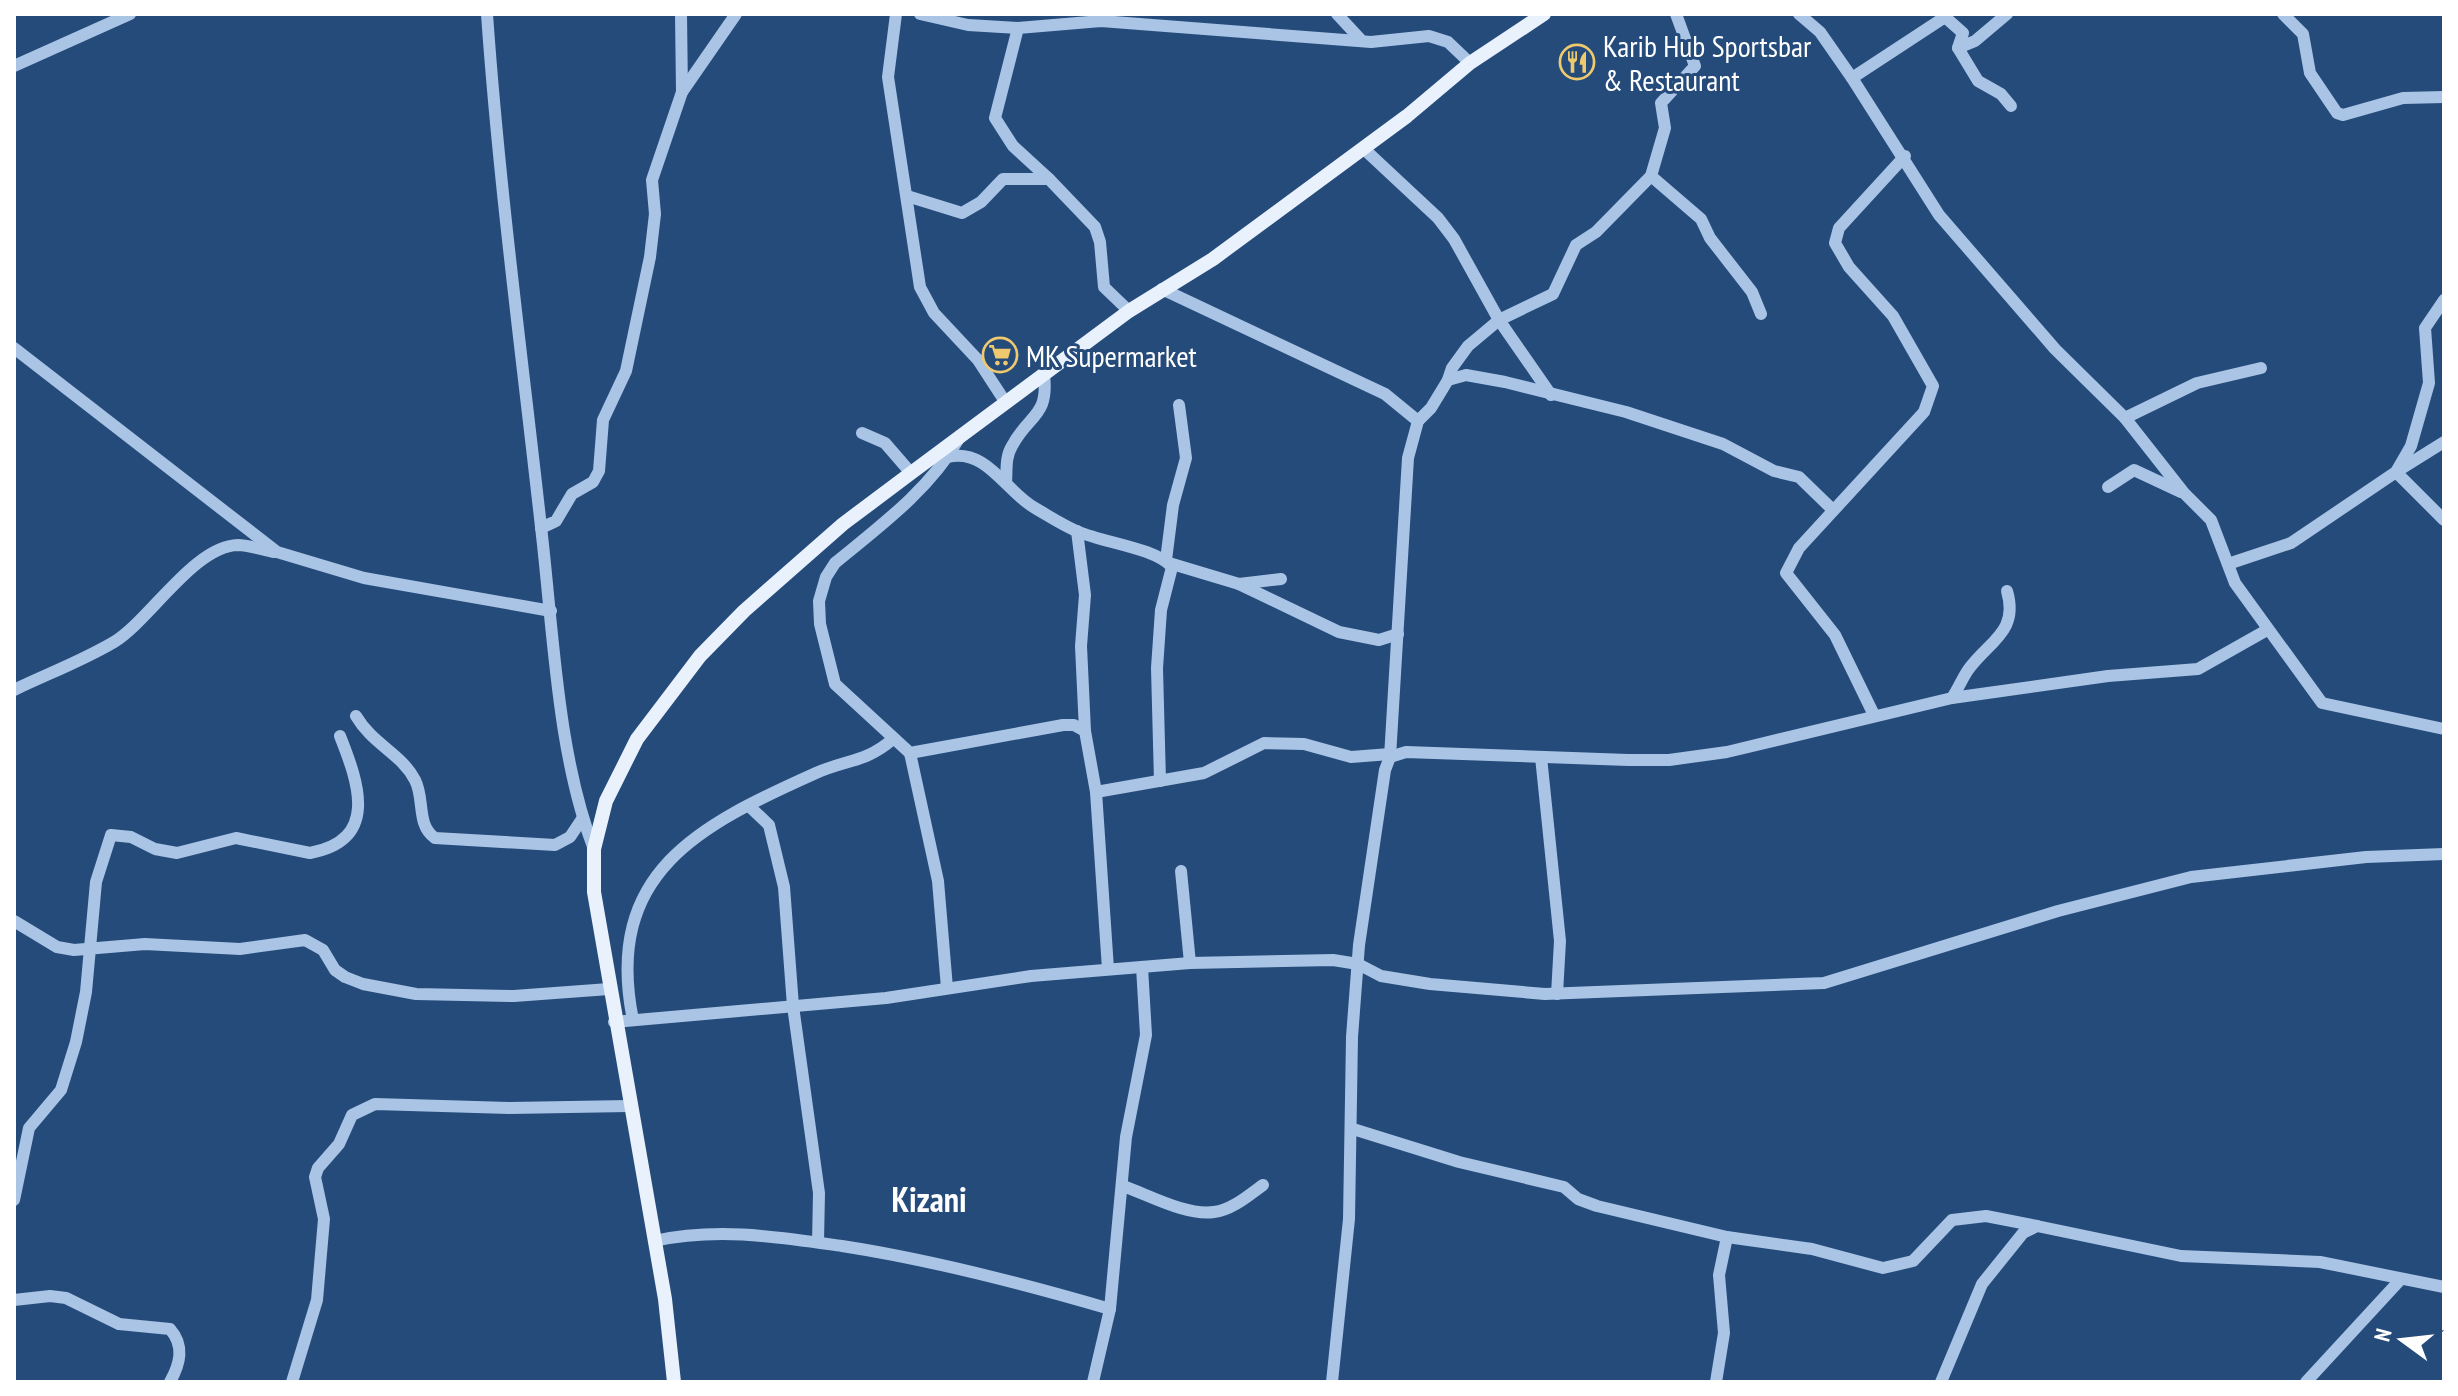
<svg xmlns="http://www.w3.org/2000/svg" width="2458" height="1396" font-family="'PT Sans Narrow',sans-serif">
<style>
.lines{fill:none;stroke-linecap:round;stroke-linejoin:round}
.minor{stroke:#a9c4e4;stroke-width:12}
.major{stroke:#e9f1fc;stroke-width:14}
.labels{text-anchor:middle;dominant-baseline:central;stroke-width:6;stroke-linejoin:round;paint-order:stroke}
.poi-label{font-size:30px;fill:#fff;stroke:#254b7b;text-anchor:start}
.quarter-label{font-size:34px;font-weight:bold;fill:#fff;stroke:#254b7b}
</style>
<rect width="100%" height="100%" fill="#254b7b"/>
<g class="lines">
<g class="minor">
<path d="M 487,14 C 499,185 522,356 541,527 C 553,627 557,755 594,849"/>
<polyline points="896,14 888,77 920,287 934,313 978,360 1006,403"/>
<polyline points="920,14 968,25 1018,28 1101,21 1371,42 1429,36 1448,42 1470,63"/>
<polyline points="1337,14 1362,41"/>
<polyline points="1799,14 1820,32 1852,78 1939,215 2055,349 2125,418 2184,493 2211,520 2235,583 2322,703 2444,729"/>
<polyline points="2283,14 2303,34 2310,73 2337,113 2343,115 2403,98 2444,97"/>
<polyline points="1018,28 995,118 1013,146 1049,179"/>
<polyline points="1958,48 1975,41 2007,14"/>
<polyline points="14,66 130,14"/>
<polyline points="1852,78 1945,17 1963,33 1958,48 1978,81 2001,94 2011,106"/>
<polyline points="682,92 736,14"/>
<polyline points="1363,148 1438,218 1454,239 1499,320 1551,395"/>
<polyline points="1651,176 1701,219 1710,238 1752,292 1761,314"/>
<polyline points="907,196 962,213 981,202 1003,179 1049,179 1095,227 1100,242 1104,287 1129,311"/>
<polyline points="1162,289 1385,394 1418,421"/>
<polyline points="14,348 277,552 364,578 551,611"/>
<polyline points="1448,380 1452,368 1468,346 1499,320 1553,294 1576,245 1596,232 1651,176 1665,128 1661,103 1695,66 1676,14"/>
<polyline points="2125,418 2197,383 2261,368"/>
<polyline points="862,433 885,443 911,473"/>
<path d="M 958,440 C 929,490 880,526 835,563 L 826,577 L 819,601 L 820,624 L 835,684 L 910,753 L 1063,725 L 1074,725 L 1085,731"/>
<polyline points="2444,442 2396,472 2444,520"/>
<path d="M 948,457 C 987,448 1005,491 1035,508 C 1049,516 1064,526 1079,532 C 1105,543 1155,548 1172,567 L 1161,610 L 1157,668 L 1160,781"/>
<path d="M 1006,483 C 1007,471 1005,457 1012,446 C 1029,414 1049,417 1044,375"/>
<polyline points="2108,487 2134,470 2181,492"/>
<polyline points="541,528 556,521 572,494 593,482 599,471 603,420 626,371 650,257 655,214 652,180 682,92 681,14"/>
<polyline points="1077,531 1085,595 1081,646 1085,731 1096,792 1108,969"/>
<polyline points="1166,560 1173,505 1186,458 1179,405"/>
<polyline points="1169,563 1239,584 1281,579"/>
<polyline points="2228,564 2291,543 2396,472 2411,446 2429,383 2425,328 2444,300"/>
<polyline points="1239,584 1339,632 1379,640 1398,634"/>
<path d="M 14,690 C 47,674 82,661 114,642 C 150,620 194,546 238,545 C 249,545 263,550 274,552"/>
<path d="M 1952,698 C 1958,689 1962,679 1968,670 C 1989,641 2019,632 2007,591"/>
<polyline points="1874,715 1835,635 1786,573 1799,548 1924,412 1933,386 1893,316 1849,267 1835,243 1839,228 1905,156"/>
<path d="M 356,716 C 373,745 401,753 415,780 C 425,799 416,825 435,838 L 555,845 L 570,837 L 582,819"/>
<polyline points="910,753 938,881 947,988"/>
<polyline points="1390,757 1408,458 1418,421 1431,408 1448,380 1466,375 1505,382 1626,412 1723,444 1774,471 1799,477 1833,510"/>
<polyline points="1541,757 1560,941 1557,994"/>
<polyline points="1096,792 1204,773 1264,743 1304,744 1351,757 1390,754"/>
<polyline points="750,807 769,825 784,887 793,1006 819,1193 818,1242"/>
<polyline points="1181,871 1190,963"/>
<polyline points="14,921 57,947 74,950 145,944 240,949 305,940 323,950 335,970 345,977 363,984 416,994 514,996 609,989"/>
<path d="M 633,1020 C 603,872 700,825 816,773 C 848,759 865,763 893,739"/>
<polyline points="614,1022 886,998 1031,976 1190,963 1333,960 1358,964 1381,976 1430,984 1545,994 1824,983 2058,911 2191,877 2366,857 2444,854"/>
<polyline points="1353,1129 1459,1162 1564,1187 1578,1199 1597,1206 1727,1237 1812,1249 1883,1268 1913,1261 1952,1220 1986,1216 2037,1226"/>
<path d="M 1123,1186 C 1149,1195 1186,1216 1214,1212 C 1232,1210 1249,1195 1263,1185"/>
<path d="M 14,1200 L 29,1128 L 61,1090 L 76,1042 L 86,992 L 96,882 L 111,835 L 131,837 L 155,849 L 177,853 L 236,838 L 310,853 C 379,840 359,784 340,736"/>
<path d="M 654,1241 C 718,1227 778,1237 842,1246 C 933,1260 1021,1283 1110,1309"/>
<path d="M 14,1300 L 50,1296 L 66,1298 L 119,1324 L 170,1329 C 185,1346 180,1364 170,1382"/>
<polyline points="292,1382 317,1300 324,1219 315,1177 318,1168 339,1144 352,1115 375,1104 509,1108 629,1106"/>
<polyline points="1093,1382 1110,1309 1126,1137 1146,1035 1142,967"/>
<polyline points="1332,1382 1349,1219 1352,1037 1359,945 1385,770 1390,757 1406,752 1628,760 1669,760 1727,752 1952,698 2108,676 2198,669 2267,630"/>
<polyline points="1716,1382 1724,1333 1719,1275 1727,1237"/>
<polyline points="1941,1382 1982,1284 2023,1233 2037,1226 2181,1256 2320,1262 2444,1287"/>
<polyline points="2306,1382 2401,1279"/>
</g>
<polyline class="major" points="674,1382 665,1299 594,892 594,849 606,801 637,739 700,656 744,611 843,524 911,473 1129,311 1213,259 1407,116 1470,63 1544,14"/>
</g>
<defs>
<g id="restaurant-ring" transform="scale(1.8)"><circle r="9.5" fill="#254b7b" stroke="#eec96e" stroke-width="1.5"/><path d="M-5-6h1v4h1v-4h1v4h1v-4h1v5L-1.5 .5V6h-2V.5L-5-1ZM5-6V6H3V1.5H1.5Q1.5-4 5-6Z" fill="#eec96e"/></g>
<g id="supermarket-ring" transform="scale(1.8)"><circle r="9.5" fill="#254b7b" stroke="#eec96e" stroke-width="1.5"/><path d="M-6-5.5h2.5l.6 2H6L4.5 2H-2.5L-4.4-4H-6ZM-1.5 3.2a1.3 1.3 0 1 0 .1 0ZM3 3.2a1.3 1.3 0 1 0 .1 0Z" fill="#eec96e"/></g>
</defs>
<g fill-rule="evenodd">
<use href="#restaurant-ring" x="1577" y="62"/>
<use href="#supermarket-ring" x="1000" y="355"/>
</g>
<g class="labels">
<g class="poi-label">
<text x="1603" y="45">Karib Hub Sportsbar<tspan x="1603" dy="34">&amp; Restaurant</tspan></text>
<text x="1026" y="355">MK Supermarket</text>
</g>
<g class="quarter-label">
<text x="929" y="1199">Kizani</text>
</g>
</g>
<rect width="2458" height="1396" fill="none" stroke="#ffffff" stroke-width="32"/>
<g transform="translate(2402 1340) rotate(285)" stroke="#254b7b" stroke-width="6" paint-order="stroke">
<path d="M0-6L14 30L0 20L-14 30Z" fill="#ffffff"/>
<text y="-12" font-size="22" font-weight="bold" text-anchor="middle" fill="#ffffff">N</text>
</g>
</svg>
